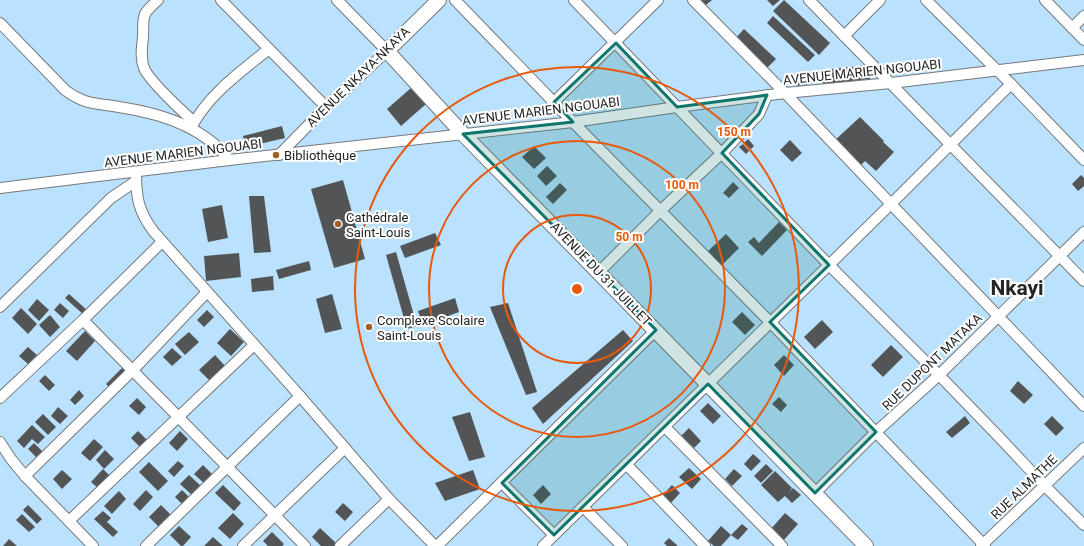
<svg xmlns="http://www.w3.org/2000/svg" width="1084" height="546" font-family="Roboto,sans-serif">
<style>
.green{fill:#bae1fe}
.building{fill:#525456}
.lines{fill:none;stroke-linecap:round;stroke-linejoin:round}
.street-casing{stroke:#76787b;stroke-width:12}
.secondary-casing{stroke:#76787b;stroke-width:16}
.street{stroke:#fff;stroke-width:10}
.secondary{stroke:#fff;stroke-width:14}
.marked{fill:#0f766e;fill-opacity:0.2;stroke:#0f766e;stroke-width:3;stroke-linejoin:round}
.ring{fill:none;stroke:#e8590c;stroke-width:2}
.poi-dot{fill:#9e6025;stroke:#fff;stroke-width:1.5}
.labels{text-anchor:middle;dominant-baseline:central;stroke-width:4;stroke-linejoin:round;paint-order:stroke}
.street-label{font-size:13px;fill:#232425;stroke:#fff}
.poi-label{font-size:13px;fill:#232425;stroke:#fff;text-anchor:start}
.town-label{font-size:21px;font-weight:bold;fill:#232425;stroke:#fff}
.centre{fill:#e8590c;stroke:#fff;stroke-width:2}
.ring-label{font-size:12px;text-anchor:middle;font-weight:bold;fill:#e8590c;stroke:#fff;stroke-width:4;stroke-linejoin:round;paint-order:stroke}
</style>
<rect width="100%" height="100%" fill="#eef1f4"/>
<rect class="green" x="0" y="0" width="1084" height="546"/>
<g class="building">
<polygon points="701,0 712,0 706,5"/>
<polygon points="767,0 780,0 773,6"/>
<polygon points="784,0 830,43 819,55 773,11"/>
<polygon points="773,16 815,55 808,62 767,23"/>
<polygon points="744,29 776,59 765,70 734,40"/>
<polygon points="868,65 870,79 823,84 822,70"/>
<polygon points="808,75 810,84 796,86 795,76"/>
<polygon points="411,88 426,104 401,126 387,109"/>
<polygon points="860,117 884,141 883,142 894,152 876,171 865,161 857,169 833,142"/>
<polygon points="282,126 285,138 246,147 243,136"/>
<polygon points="748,139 754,146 751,149 744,143"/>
<polygon points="790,140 802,153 792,162 780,150"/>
<polygon points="743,144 749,151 746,154 739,147"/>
<polygon points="534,146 546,158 534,169 522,157"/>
<polygon points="547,166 557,176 546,186 537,176"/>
<polygon points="1081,175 1084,178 1084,186 1078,191 1072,184"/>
<polygon points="343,180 365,259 334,268 311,189"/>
<polygon points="733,182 739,188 729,198 723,193"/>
<polygon points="560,183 567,190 553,204 546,197"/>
<polygon points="249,196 264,196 271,252 254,253"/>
<polygon points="222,205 228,238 208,242 202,209"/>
<polygon points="779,222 787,230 762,256 748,242 754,237 759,243"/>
<polygon points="435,233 441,245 405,258 400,246"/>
<polygon points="726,234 739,248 721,266 707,252"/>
<polygon points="396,252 417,326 407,329 386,255"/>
<polygon points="239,253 241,277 206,281 204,256"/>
<polygon points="309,261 311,270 279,279 276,270"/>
<polygon points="273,276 274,290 252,292 251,279"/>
<polygon points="69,294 88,311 84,315 65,298"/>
<polygon points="332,294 342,329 325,333 316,299"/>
<polygon points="455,298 459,312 423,325 418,311"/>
<polygon points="37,299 49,310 39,321 28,310"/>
<polygon points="60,303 69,311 63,318 54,310"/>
<polygon points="508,303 537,392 526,395 490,307"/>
<polygon points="21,308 37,324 28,334 12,318"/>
<polygon points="207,310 214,317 204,327 197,320"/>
<polygon points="742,312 755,325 745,335 732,322"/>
<polygon points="50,315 60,327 50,337 39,325"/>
<polygon points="822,320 833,332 815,349 804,337"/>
<polygon points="230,329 244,342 231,356 217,343"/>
<polygon points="623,330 633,341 543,424 532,408"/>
<polygon points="85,331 95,341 77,361 66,351"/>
<polygon points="189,332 199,342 185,355 175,344"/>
<polygon points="891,345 903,357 883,377 871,365"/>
<polygon points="28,347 37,355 28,364 19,356"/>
<polygon points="172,348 182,357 172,366 163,357"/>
<polygon points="215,355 225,366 210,381 199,370"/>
<polygon points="784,355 794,365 784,376 774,365"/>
<polygon points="122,368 127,373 111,389 106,384"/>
<polygon points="45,375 55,385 49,391 39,381"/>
<polygon points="1018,381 1033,395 1024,404 1010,391"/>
<polygon points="79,390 84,396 75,405 70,400"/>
<polygon points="779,397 787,405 781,412 772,404"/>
<polygon points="137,398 146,407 139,415 129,406"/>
<polygon points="708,403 721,416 713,424 700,411"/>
<polygon points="58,407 68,416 60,424 51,416"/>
<polygon points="470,412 485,457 469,461 452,417"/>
<polygon points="43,414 56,427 48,435 35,422"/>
<polygon points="965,416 970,423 952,438 946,432"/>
<polygon points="1052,416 1064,428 1056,436 1044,424"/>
<polygon points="32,425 45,437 38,444 32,439 24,448 17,441"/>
<polygon points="689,428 701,441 694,448 681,436"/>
<polygon points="138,431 147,440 140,447 131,438"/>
<polygon points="180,431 188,439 177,451 169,443"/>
<polygon points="94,439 103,447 90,461 81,453"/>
<polygon points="34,443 44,453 38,459 28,449"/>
<polygon points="105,450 114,459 104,469 96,460"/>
<polygon points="753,454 761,461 751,471 744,464"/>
<polygon points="178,461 184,466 174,477 168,471"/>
<polygon points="149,462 168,481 158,491 139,472"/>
<polygon points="766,464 773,471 761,483 754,476"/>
<polygon points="203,465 214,476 206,485 194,474"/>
<polygon points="689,468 701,479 692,489 679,477"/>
<polygon points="103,469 111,477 99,489 91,482"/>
<polygon points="734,469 742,476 732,486 725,479"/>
<polygon points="62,470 72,479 62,489 53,479"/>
<polygon points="473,470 480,489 445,501 435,483"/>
<polygon points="775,471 792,488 788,493 793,488 801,495 792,503 785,496 778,502 761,485"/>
<polygon points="189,475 202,487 193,496 180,484"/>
<polygon points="223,485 241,503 234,511 215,493"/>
<polygon points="543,485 551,494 541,504 533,495"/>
<polygon points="672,485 680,493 670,504 662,496"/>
<polygon points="146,490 153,497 140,511 133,504"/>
<polygon points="182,490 191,499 184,506 175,497"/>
<polygon points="119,491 126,499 112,514 104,506"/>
<polygon points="343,503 353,512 345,521 335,512"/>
<polygon points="28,505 42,519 37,524 23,510"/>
<polygon points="161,505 172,516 160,528 149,517"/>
<polygon points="103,511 111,518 107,522 118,532 113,537 94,519"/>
<polygon points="233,513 244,524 230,539 218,528"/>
<polygon points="785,513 798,524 783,541 770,530"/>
<polygon points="22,514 35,527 29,532 16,520"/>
<polygon points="742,524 748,529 738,540 731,535"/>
<polygon points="179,526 191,537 183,546 181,546 170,535"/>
<polygon points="721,526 731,535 721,546 714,546 708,541"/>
<polygon points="320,528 336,543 334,546 321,546 312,537"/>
<polygon points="272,532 284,544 282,546 268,546 263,541"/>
<polygon points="213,537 223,546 204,546"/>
<polygon points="669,538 678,546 667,546 664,543"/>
<polygon points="9,539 17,546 3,546"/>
</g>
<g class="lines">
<g class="street-casing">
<g id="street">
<path d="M 158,0 C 140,16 144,15 143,37 C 142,47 140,58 144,68 C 149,81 182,111 194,122"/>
<polyline points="221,0 326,107"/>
<polyline points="455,0 573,122 770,322 985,546"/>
<polyline points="574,0 829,265 939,375 999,437 1045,486 1084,525"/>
<polyline points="693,0 785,93 1084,406"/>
<polyline points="809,0 1084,281"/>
<polyline points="926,0 1011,84 1084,160"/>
<polyline points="1045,0 1084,40"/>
<path d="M 0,23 L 65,90 C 85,105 96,103 119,107 C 159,113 204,126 229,160"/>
<polyline points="1072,28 1084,16"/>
<polyline points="844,36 880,0"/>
<polyline points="554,102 658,0"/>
<path d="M 191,128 C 208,95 240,72 269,49"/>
<polyline points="279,155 326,107 387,51 337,0"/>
<path d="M 136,172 C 136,197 138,211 154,232 L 300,396 L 389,499 L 435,546"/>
<polyline points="0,188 229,160 573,122 677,107 785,93 891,83 1084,60"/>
<polyline points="599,272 660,211 722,153 759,114 767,95"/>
<polyline points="0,307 111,198 136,181"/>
<polyline points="83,320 305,546"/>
<polyline points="0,398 83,320 162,242"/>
<polyline points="665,427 782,546"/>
<polyline points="0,442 11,459 25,476 93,546"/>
<polyline points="626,464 705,546"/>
<polyline points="25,476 133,370 207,292"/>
<polyline points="502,483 554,535"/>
<polyline points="815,493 876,432 939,375 1084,232"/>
<polyline points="583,507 622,546"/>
<polyline points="69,521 254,345"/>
<polyline points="146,546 300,396"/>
<polyline points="243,546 345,448"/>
<polyline points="340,546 389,499"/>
<polyline points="437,546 656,330"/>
<polyline points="543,546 890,205 1011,84"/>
<polyline points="981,546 1084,448"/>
</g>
</g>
<g class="secondary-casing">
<polyline id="secondary" points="439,0 387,51 463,134 866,546"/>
</g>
<use href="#street" class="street"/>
<use href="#secondary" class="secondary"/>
</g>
<path class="marked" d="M 616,43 L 677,107 L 767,95 L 759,114 L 722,153 L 829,265 L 770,322 L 876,432 L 815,493 L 708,384 L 554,535 L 502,483 L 656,330 L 463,134 L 573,122 L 554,102 Z"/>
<g class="ring">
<circle cx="577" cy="289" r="74"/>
<circle cx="577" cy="289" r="148"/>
<circle cx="577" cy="289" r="222"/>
</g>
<g class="poi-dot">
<circle cx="276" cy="155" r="4"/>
<circle cx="338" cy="224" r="4"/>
<circle cx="369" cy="327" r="4"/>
</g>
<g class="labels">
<g class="street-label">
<text transform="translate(862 72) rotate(-6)">AVENUE MARIEN NGOUABI</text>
<text transform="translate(358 77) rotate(-44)">AVENUE NKAYA-NKAYA</text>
<text transform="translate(541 111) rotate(-7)">AVENUE MARIEN NGOUABI</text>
<text transform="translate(183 153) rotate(-7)">AVENUE MARIEN NGOUABI</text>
<text transform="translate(601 274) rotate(46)">AVENUE DU 31 JUILLET</text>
<text transform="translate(932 362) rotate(-44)">RUE DUPONT MATAKA</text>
<text transform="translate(1024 487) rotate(-44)">RUE ALMATHE</text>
</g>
<g class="poi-label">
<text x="284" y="155">Bibliothèque</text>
<text x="346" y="217">Cathédrale<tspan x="346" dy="15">Saint-Louis</tspan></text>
<text x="377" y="320">Complexe Scolaire<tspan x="377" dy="15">Saint-Louis</tspan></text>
</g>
<g class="town-label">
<text x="1017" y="288">Nkayi</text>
</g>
</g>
<circle cx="577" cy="289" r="6" class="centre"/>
<g class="ring-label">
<text x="734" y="136">150 m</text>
<text x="682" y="189">100 m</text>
<text x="629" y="241">50 m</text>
</g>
</svg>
